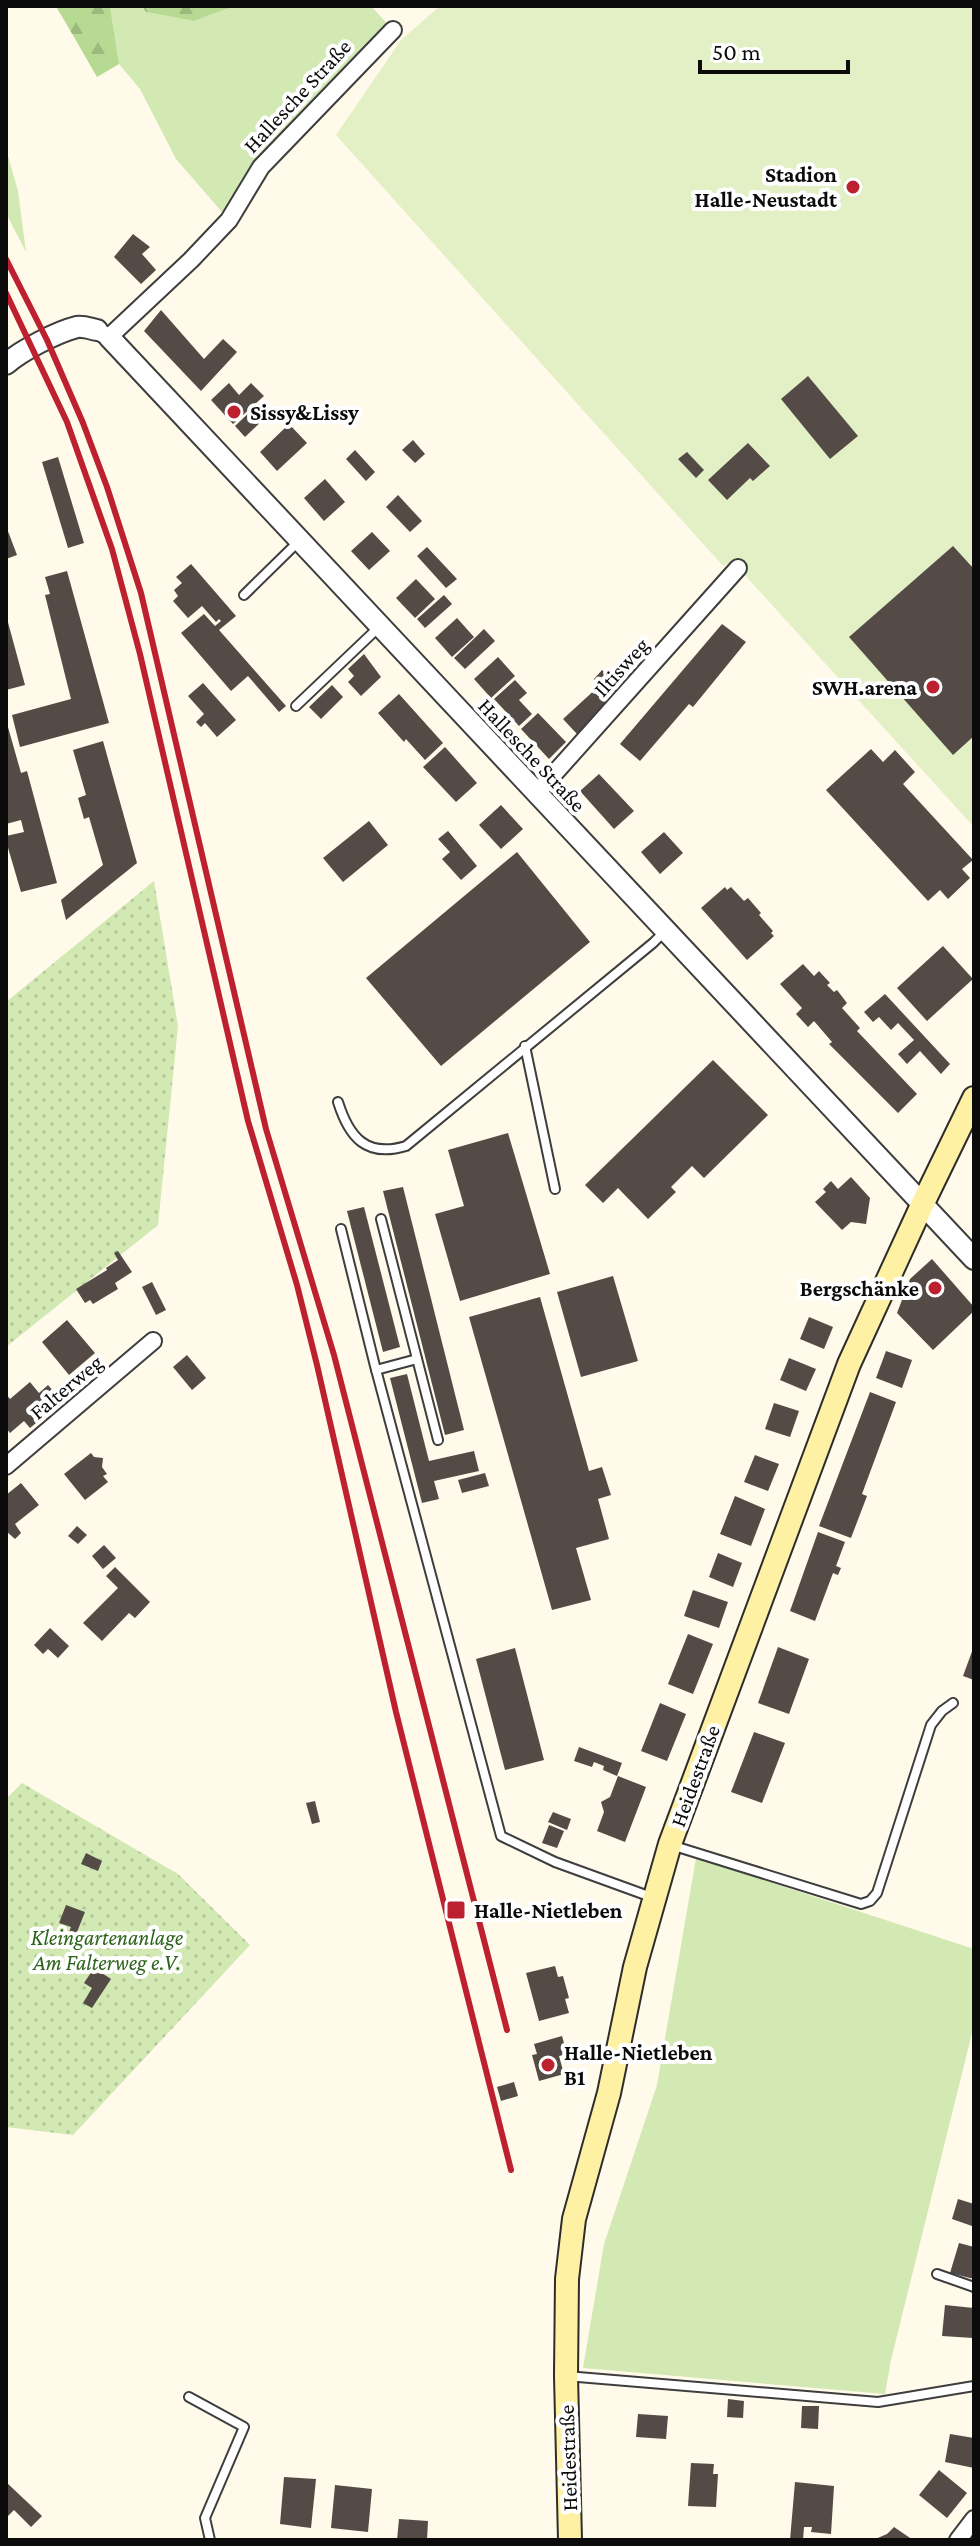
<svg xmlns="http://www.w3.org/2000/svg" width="980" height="2546" font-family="'Crimson Pro',serif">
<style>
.grass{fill:#d2e9b3}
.forest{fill:url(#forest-firs)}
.garden{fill:url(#garden-dots)}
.pitch{fill:#e3f0c5}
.building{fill:#544b47}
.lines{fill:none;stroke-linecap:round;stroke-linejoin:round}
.service-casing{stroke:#3e3e3e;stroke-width:12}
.minor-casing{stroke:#3e3e3e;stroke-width:20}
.tertiary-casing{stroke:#3e3e3e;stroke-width:24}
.secondary-casing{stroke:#2d2d2d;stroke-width:26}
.service{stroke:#fff;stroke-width:8}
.minor{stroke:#fff;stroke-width:16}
.tertiary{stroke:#fff;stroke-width:20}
.secondary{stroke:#fff1a4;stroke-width:22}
.rail{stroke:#bd2130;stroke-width:6}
.poi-dot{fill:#bd2130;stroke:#fff;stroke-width:3}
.labels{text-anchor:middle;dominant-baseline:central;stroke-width:8;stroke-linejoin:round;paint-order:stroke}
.street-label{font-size:22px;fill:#0b0b0b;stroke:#fff}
.poi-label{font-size:22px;font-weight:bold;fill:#0b0b0b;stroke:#fff;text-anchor:end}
.park-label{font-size:22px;font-style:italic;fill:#2d631b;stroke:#fff}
</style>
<defs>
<pattern id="forest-firs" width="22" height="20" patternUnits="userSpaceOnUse" patternTransform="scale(2)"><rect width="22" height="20" fill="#b6da92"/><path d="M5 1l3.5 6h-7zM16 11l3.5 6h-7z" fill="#9bba7d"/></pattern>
<pattern id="garden-dots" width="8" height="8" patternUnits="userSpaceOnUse" patternTransform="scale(2)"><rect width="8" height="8" fill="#d2e9b3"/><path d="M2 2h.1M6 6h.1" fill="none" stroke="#b3c699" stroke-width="1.8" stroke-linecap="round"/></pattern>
</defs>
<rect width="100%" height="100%" fill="#fffae9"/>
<g class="grass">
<polygon points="110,6 142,6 146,12 194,21 234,6 371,6 393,30 317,109 229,220 176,159 140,89 119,64"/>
<polygon points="6,149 18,191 26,252 6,213"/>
<polygon points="696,1858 974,1949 974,2025 891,2360 885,2394 583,2368 604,2244 657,2085"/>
</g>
<g class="forest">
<polygon points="56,6 110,6 119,64 97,77"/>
<polygon points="142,6 234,6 194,21 146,12"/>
</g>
<g class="garden">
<polygon points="154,881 178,1026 158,1225 6,1347 6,1002"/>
<polygon points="22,1783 178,1874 250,1945 73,2135 6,2127 6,1799"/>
</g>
<polygon class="pitch" points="440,6 974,6 974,827 732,561 723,566 336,135 401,40"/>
<g class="building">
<polygon points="133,234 150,247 142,254 156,270 141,284 114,257"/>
<polygon points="161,310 204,359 223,339 237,352 201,391 144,331"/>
<polygon points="808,376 858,436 830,459 781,399"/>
<polygon points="229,383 239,395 251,383 264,396 233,424 211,400"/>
<polygon points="259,403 269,414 245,437 235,426"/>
<polygon points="289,424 307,443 277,471 260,452"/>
<polygon points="413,440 425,454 415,463 402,450"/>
<polygon points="748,443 770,466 753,481 750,478 727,500 708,480"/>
<polygon points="355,450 375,472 366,481 346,459"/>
<polygon points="687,452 704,470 696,478 678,459"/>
<polygon points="58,457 84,543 68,548 42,462"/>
<polygon points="325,479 345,502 324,521 304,498"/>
<polygon points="398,495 422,521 410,532 386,507"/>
<polygon points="6,526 17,555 6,559"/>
<polygon points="372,532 390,551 369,570 351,551"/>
<polygon points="953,546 974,569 974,736 953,755 849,637"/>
<polygon points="427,547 457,579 446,588 417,556"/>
<polygon points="191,564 236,616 219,630 286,706 279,712 248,676 231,691 181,633 204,614 215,626 221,621 219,619 216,622 202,606 188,618 173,601 178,596 174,590 182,583 176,577"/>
<polygon points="67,571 109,723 20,747 12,715 71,699 45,595 50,594 45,577"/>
<polygon points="416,579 435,599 415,618 396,598"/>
<polygon points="444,595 452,604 425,628 417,619"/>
<polygon points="6,615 25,685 6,690"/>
<polygon points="457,618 474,637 452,657 435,638"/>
<polygon points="722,624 746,642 693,707 689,704 640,761 620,744"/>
<polygon points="484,629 495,641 465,669 454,658"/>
<polygon points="364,654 381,677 361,696 348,682 354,676 348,669"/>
<polygon points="498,657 515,676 491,698 474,679"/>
<polygon points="617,666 629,679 577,734 563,719 599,686 594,679 602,670 607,674 611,673"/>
<polygon points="515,680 527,693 519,700 532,714 519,726 494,699"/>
<polygon points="203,683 236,720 217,737 205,723 201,727 196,722 204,714 188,696"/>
<polygon points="332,685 343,697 321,719 309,707"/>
<polygon points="399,694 443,743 425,760 406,739 404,742 378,713"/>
<polygon points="538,713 566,742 549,759 521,729"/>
<polygon points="6,720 21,773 27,771 57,883 21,892 6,841 6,836 24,832 21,820 6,824"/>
<polygon points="103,741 137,863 66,920 61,900 103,865 89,817 84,819 78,798 86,795 73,750"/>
<polygon points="445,747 477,783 456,802 423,767"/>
<polygon points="871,749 883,762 895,750 915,772 903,784 973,860 962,869 970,878 948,899 940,890 928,901 826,790"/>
<polygon points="599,774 634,811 614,829 580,791"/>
<polygon points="501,805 523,829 501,849 479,825"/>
<polygon points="369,821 388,845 343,882 323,858"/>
<polygon points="448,831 477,866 461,880 442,859 450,852 438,839"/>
<polygon points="664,832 683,853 660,874 641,852"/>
<polygon points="517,852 590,942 441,1066 366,978"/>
<polygon points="725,887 727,890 731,887 744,901 748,898 761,913 759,915 773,931 771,933 774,936 747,960 701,908"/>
<polygon points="943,946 973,979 927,1021 897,988"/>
<polygon points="803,964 814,976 819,971 830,983 827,985 834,992 837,990 847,1003 842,1008 860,1028 857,1031 917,1094 898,1113 829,1044 832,1042 814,1021 808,1027 796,1014 802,1008 780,984"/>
<polygon points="885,994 950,1064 941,1074 920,1051 907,1064 898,1054 914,1040 898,1023 891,1030 879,1017 873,1022 864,1012"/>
<polygon points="713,1060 768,1115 704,1178 692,1166 671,1187 676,1192 648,1219 618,1188 603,1203 585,1185"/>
<polygon points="508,1133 550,1274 460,1301 435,1214 464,1206 448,1150"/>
<polygon points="851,1177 870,1198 866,1224 851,1222 842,1230 815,1202 826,1192 823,1189 831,1181 838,1189"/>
<polygon points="403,1187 464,1430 445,1435 383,1191"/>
<polygon points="364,1207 400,1347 383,1352 347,1211"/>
<polygon points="118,1251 132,1272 115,1283 118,1289 93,1304 90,1300 85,1303 76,1289 107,1270 106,1268 118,1260 114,1253"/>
<polygon points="932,1259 974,1307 974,1311 933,1350 897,1313 910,1279"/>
<polygon points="613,1276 638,1361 581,1377 557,1292"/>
<polygon points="152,1282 166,1310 156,1315 142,1287"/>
<polygon points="540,1297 589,1471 602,1467 611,1495 598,1499 609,1539 576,1548 591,1600 552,1610 469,1317"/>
<polygon points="809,1317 833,1327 824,1349 800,1339"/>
<polygon points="67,1320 95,1353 69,1375 42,1342"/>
<polygon points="886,1351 912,1360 902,1388 876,1378"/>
<polygon points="187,1355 206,1378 192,1390 173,1367"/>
<polygon points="789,1358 816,1369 806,1391 780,1380"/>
<polygon points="407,1374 429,1461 474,1451 479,1471 434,1481 439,1499 422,1503 390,1378"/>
<polygon points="30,1382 39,1393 48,1385 59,1398 50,1405 53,1409 30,1428 24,1421 10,1433 6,1428 6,1394 10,1399"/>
<polygon points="870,1392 896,1402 862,1494 867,1496 851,1538 819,1526"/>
<polygon points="774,1403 799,1411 790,1437 765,1429"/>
<polygon points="91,1453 94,1457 103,1458 102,1467 107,1474 103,1476 108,1482 85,1500 64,1474"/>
<polygon points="755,1455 779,1464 768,1491 744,1482"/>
<polygon points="485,1473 489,1486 462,1493 458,1480"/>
<polygon points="21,1483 39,1505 15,1524 21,1533 15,1539 6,1531 6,1495"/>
<polygon points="735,1496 765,1509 751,1546 720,1534"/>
<polygon points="77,1526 87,1535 78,1544 68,1536"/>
<polygon points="818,1532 845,1542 836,1566 841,1568 838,1575 833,1573 815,1621 790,1611"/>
<polygon points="104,1545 116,1558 103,1569 92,1556"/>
<polygon points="718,1553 742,1563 733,1587 709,1577"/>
<polygon points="115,1567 150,1602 135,1618 129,1613 102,1641 83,1623 118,1588 106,1576"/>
<polygon points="693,1590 728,1602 719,1628 684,1616"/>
<polygon points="50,1628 69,1646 58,1658 48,1649 43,1654 34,1645"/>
<polygon points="688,1634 713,1644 693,1694 668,1684"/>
<polygon points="974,1646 974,1680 963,1676"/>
<polygon points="778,1647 809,1659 789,1714 758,1703"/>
<polygon points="515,1648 544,1760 505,1770 476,1659"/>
<polygon points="660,1703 686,1714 667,1761 641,1751"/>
<polygon points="754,1732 785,1743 762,1803 731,1792"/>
<polygon points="579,1747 622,1763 617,1776 603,1770 604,1766 594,1762 592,1767 574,1761"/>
<polygon points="618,1776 646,1787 625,1842 597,1831 604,1812 601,1802 610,1797"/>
<polygon points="315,1801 320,1822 312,1824 306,1803"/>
<polygon points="553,1812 571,1819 567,1830 548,1822"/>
<polygon points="549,1825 564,1831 557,1848 542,1843"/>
<polygon points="86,1853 102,1861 98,1871 81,1864"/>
<polygon points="66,1905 85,1912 75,1937 68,1935 71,1927 59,1923"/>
<polygon points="555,1966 558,1977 563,1976 569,1998 565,1999 569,2013 539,2021 526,1973"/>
<polygon points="94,1968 111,1979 92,2008 83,2003 92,1988 84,1983"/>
<polygon points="562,2036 567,2054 559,2056 564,2074 539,2081 532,2055 537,2054 534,2044"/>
<polygon points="514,2082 518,2096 501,2101 497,2087"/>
<polygon points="958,2199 974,2204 972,2226 952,2219"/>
<polygon points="959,2243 974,2247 974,2279 950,2273"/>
<polygon points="945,2305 974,2308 973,2338 942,2336"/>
<polygon points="728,2399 744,2401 743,2418 727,2417"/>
<polygon points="802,2406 819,2406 818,2429 801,2428"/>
<polygon points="638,2414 668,2416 666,2439 636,2437"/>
<polygon points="950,2434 974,2438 974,2468 945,2462"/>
<polygon points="691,2463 714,2464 713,2474 718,2474 716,2507 688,2506"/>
<polygon points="939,2470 967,2493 947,2518 919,2495"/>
<polygon points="284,2477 316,2479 311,2528 280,2524"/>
<polygon points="6,2482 42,2516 31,2527 14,2510 6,2518"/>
<polygon points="795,2482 834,2486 831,2534 811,2532 812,2527 804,2527 803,2540 790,2540"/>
<polygon points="335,2485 372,2489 368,2532 331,2528"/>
<polygon points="399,2519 428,2521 427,2540 397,2540"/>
<polygon points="894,2527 913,2540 873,2540 887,2534"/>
</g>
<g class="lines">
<g class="service-casing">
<g id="service">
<polyline points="244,595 299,541"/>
<polyline points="296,706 379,627"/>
<polyline points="525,1046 555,1189"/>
<path d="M 338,1102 C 349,1137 366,1158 406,1146 L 653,943 L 665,931"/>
<polyline points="381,1219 438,1440"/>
<polyline points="341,1229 375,1366 501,1836 555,1862 654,1898"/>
<polyline points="376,1370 417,1359"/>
<polyline points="671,1845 861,1904 870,1901 877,1893 931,1725 942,1711 953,1703"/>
<polyline points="937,2274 974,2287"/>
<polyline points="566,2376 878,2402 974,2386"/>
<polyline points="189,2397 244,2427 205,2518 210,2540"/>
</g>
</g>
<g class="minor-casing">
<g id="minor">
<polyline points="99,332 109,337 191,260 229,220 261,167 393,30"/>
<polyline points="536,794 738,568"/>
<polyline points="6,1466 153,1341"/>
<polyline points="958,2540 974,2519"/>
</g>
</g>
<g class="tertiary-casing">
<g id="tertiary">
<polyline points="109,337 974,1259"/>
<path d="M 6,364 C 22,350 57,332 77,327 C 84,326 91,329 97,330"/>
</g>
</g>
<g class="secondary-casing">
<polyline id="secondary" points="570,2540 566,2376 567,2279 574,2219 609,2093 635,1967 670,1844 849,1364 923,1203 974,1098"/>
</g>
<use href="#service" class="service"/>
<use href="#minor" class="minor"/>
<use href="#tertiary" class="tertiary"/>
<use href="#secondary" class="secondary"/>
<g class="rail">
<polyline points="6,259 47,340 83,423 107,487 141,593 266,1129 334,1355 507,2030"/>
<polyline points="6,293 67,422 112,549 140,654 248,1121 297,1285 317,1365 396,1712 511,2170"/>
</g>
</g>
<g class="poi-dot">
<circle cx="853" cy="187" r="8"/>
<circle cx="234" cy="412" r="8"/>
<circle cx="933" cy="687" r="8"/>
<circle cx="935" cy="1288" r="8"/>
<rect x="446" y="1900" width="20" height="20" rx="4"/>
<circle cx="548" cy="2065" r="8"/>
</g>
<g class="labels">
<g class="street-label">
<text transform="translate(297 96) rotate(-47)">Hallesche Straße</text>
<text transform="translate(621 667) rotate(-48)">Iltisweg</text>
<text transform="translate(532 755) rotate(47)">Hallesche Straße</text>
<text transform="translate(66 1387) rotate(-40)">Falterweg</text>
<text transform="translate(695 1776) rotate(-70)">Heidestraße</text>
<text transform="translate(568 2458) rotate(-92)">Heidestraße</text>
</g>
<g class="poi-label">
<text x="837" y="174">Stadion<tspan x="837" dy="25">Halle-Neustadt</tspan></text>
<text x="250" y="412" text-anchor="start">Sissy&amp;Lissy</text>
<text x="917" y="687">SWH.arena</text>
<text x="919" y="1288">Bergschänke</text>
<text x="474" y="1910" text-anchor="start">Halle-Nietleben</text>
<text x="564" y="2052" text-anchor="start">Halle-Nietleben<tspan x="564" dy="25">B1</tspan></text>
</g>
<g class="park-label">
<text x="107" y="1937">Kleingartenanlage<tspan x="107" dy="25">Am Falterweg e.V.</tspan></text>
</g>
</g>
<rect width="980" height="2546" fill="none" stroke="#0b0b0b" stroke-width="16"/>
<path d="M700 60v12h148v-12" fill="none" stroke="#0b0b0b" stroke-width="4"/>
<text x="712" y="60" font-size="24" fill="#0b0b0b" stroke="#ffffff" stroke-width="6" paint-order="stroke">50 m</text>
</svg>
